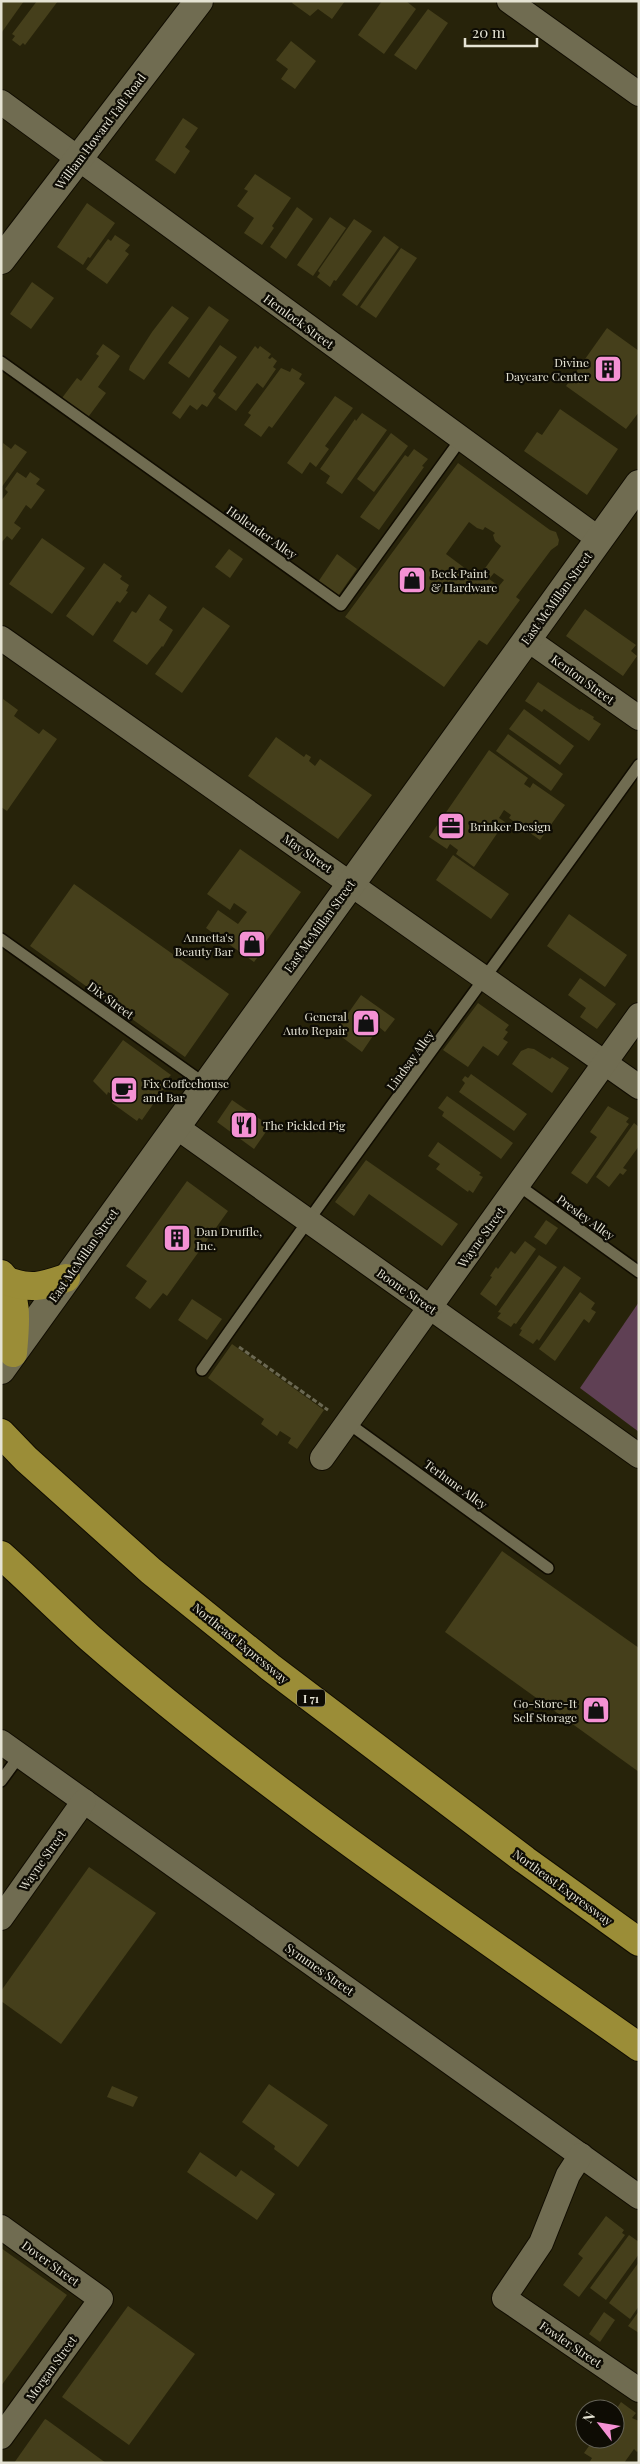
<svg xmlns="http://www.w3.org/2000/svg" width="640" height="2464" font-family="'Playfair Display',serif">
<style>
.green{fill:#5f4054}
.building{fill:#453f1b;fill-rule:evenodd}
.lines{fill:none;stroke-linecap:round;stroke-linejoin:round}
.service-casing{stroke:#100c00;stroke-width:14}
.minor-casing{stroke:#100c00;stroke-width:26}
.tertiary-casing{stroke:#100c00;stroke-width:30}
.secondary-casing{stroke:#100c00;stroke-width:30}
.motorway-casing{stroke:#100c00;stroke-width:30}
.path{stroke:#6b6852;stroke-width:3;stroke-dasharray:5 2.5;stroke-linecap:butt}
.service{stroke:#706c51;stroke-width:11}
.minor{stroke:#706c51;stroke-width:24}
.tertiary{stroke:#706c51;stroke-width:28}
.secondary{stroke:#706c51;stroke-width:28}
.motorway{stroke:#9b8d37;stroke-width:28}
.labels{text-anchor:middle;dominant-baseline:central;stroke-width:4.5;stroke-linejoin:round;paint-order:stroke}
.shield{fill:#0e0c04;stroke:#a4a296;stroke-width:1}
.shield-label{font-size:11px;font-weight:bold;fill:#e5e3d4}
.street-label{font-size:12px;fill:#e5e3d4;stroke:#0e0c04}
.poi-label{font-size:12px;fill:#e5e3d4;stroke:#0e0c04;text-anchor:start}
</style>
<rect width="100%" height="100%" fill="#27230a"/>
<polygon class="green" points="639,1302 639,1432 580,1388"/>
<g class="building">
<polygon points="1,1 24,1 2,32 1,31"/>
<polygon points="37,1 58,1 25,45 23,43 20,46 12,40 15,36 12,34"/>
<polygon points="293,1 345,1 332,19 318,9 310,16 292,3"/>
<polygon points="382,1 406,1 416,9 384,54 358,35"/>
<polygon points="428,9 448,23 416,70 394,55"/>
<polygon points="291,41 316,61 295,89 281,79 288,69 276,60"/>
<polygon points="183,118 198,128 185,147 190,151 175,174 155,160"/>
<polygon points="255,174 291,198 272,226 274,228 262,245 244,233 254,218 237,206 248,191 244,189"/>
<polygon points="87,203 115,223 90,258 88,257 83,265 57,247"/>
<polygon points="297,207 313,219 286,259 270,247"/>
<polygon points="330,217 346,228 313,276 297,265"/>
<polygon points="354,219 372,231 336,281 334,280 330,287 317,277 320,273 318,271"/>
<polygon points="115,235 130,245 125,251 129,254 107,284 86,269 108,239 111,241"/>
<polygon points="384,236 399,247 357,306 342,295"/>
<polygon points="401,248 417,258 376,318 360,307"/>
<polygon points="32,282 54,298 31,329 10,314"/>
<polygon points="172,306 189,318 144,380 129,370 130,366 152,332"/>
<polygon points="209,306 229,320 189,378 168,363"/>
<polygon points="607,328 639,351 639,412 626,429 566,386"/>
<polygon points="103,344 120,356 98,387 106,393 86,420 59,402 77,378 81,381 99,356 96,354"/>
<polygon points="220,345 237,357 213,391 216,394 207,407 202,404 197,410 190,405 180,419 172,413"/>
<polygon points="255,346 258,349 260,346 271,354 268,358 270,359 272,357 277,361 273,367 276,369 263,388 257,383 236,411 218,398"/>
<polygon points="281,368 290,372 292,368 302,374 299,379 305,383 272,428 269,426 261,437 244,425 251,415 248,413"/>
<polygon points="335,396 353,408 325,446 329,449 316,467 310,462 302,474 287,463"/>
<polygon points="560,409 618,449 587,495 524,451 537,432 542,435"/>
<polygon points="362,413 387,430 342,494 326,483 330,476 320,469 355,419 356,421"/>
<polygon points="391,433 408,446 374,492 357,479"/>
<polygon points="3,443 11,449 15,444 27,452 1,488"/>
<polygon points="414,449 428,459 422,466 424,467 379,530 360,517 405,455 408,457"/>
<path d="M 458,463 L 550,530 L 556,532 L 559,540 L 558,545 L 551,550 L 516,597 L 520,600 L 487,645 L 479,640 L 444,687 L 345,617 ZM 469,522 L 477,528 L 483,530 L 485,527 L 495,533 L 493,535 L 495,541 L 501,546 L 478,578 L 446,554 ZM 494,573 L 504,580 L 499,586 L 489,579 Z"/>
<polygon points="17,472 26,478 30,472 40,479 36,484 45,490 31,509 26,505 14,523 21,528 12,540 7,536 1,543 1,501 8,492 5,489"/>
<polygon points="42,538 85,568 52,614 9,584"/>
<polygon points="229,549 243,559 230,578 215,567"/>
<polygon points="337,554 357,569 336,599 316,585"/>
<polygon points="104,563 122,576 120,579 129,585 126,591 128,592 120,603 117,601 93,636 66,616"/>
<polygon points="149,594 167,607 159,620 173,630 163,647 162,646 147,665 113,641 132,611 136,613"/>
<polygon points="203,607 230,626 182,693 155,674"/>
<polygon points="585,609 636,645 631,651 637,656 623,676 566,636"/>
<polygon points="538,682 580,710 581,709 594,717 593,719 601,724 589,741 544,709 542,712 525,701"/>
<polygon points="3,699 18,710 14,716 39,734 43,729 57,739 7,811 1,807"/>
<polygon points="524,709 574,746 560,765 509,729"/>
<polygon points="508,734 563,774 551,791 496,751"/>
<polygon points="276,737 304,757 306,754 311,757 309,761 315,766 320,759 372,795 338,839 248,776"/>
<polygon points="489,750 528,778 524,784 530,788 533,783 565,805 540,840 509,818 511,815 504,810 499,818 505,822 474,867 456,854 458,850 450,844 447,849 429,837"/>
<polygon points="240,849 301,892 262,947 264,949 254,962 206,928 218,910 238,924 247,912 234,903 230,910 207,894"/>
<polygon points="453,855 509,894 491,919 436,880"/>
<polygon points="74,884 229,994 185,1057 30,946"/>
<polygon points="569,914 627,955 605,987 547,946"/>
<polygon points="580,978 616,1004 597,1029 580,1017 586,1008 568,995"/>
<polygon points="361,995 395,1019 385,1032 379,1027 362,1052 335,1032"/>
<polygon points="478,1003 509,1025 505,1030 508,1032 503,1039 508,1042 498,1056 483,1046 468,1067 443,1050"/>
<polygon points="123,1040 171,1075 168,1078 170,1080 142,1120 139,1118 137,1121 112,1103 116,1097 108,1092 107,1095 93,1081"/>
<polygon points="528,1048 534,1049 550,1059 552,1057 569,1068 552,1093 512,1064 521,1051"/>
<polygon points="471,1074 527,1114 514,1131 459,1092 465,1083 462,1080 465,1076 468,1078"/>
<polygon points="447,1096 513,1143 501,1159 442,1116 444,1112 438,1108"/>
<polygon points="232,1100 270,1126 254,1149 217,1122"/>
<polygon points="608,1106 629,1118 626,1122 629,1124 587,1184 571,1173 597,1137 590,1132"/>
<polygon points="634,1123 639,1127 639,1146 623,1168 627,1170 623,1175 620,1173 609,1187 596,1177"/>
<polygon points="438,1142 481,1173 479,1175 483,1177 473,1193 469,1190 468,1192 436,1169 440,1164 428,1156"/>
<polygon points="366,1160 458,1224 442,1246 369,1194 354,1216 335,1202"/>
<polygon points="187,1181 228,1211 167,1296 163,1293 150,1309 135,1298 147,1281 126,1266"/>
<polygon points="546,1220 558,1228 546,1245 534,1237"/>
<polygon points="525,1241 536,1249 496,1306 480,1294 492,1277 490,1276 496,1267 498,1269 511,1251 515,1254"/>
<polygon points="539,1255 557,1267 516,1324 514,1323 511,1327 497,1318 501,1313 498,1312"/>
<polygon points="564,1266 581,1278 539,1341 537,1339 533,1344 519,1335 522,1330 520,1329"/>
<polygon points="580,1292 595,1303 591,1309 596,1312 589,1323 584,1319 555,1361 539,1349"/>
<polygon points="192,1299 222,1319 207,1340 178,1320"/>
<polygon points="232,1344 324,1410 297,1449 288,1443 291,1438 280,1431 277,1436 261,1424 264,1419 208,1378"/>
<polygon points="502,1551 639,1648 639,1772 445,1632"/>
<polygon points="89,1867 156,1913 61,2044 1,2001 1,1991"/>
<polygon points="269,2084 328,2125 298,2167 274,2149 275,2146 242,2122"/>
<polygon points="112,2086 138,2097 133,2107 107,2097"/>
<polygon points="200,2152 236,2177 241,2170 275,2194 257,2220 187,2172"/>
<polygon points="606,2216 624,2230 622,2233 625,2235 579,2297 563,2285 583,2258 578,2254"/>
<polygon points="629,2235 639,2242 639,2254 606,2300 590,2288"/>
<polygon points="1,2248 67,2295 1,2386"/>
<polygon points="639,2262 639,2306 630,2319 609,2303"/>
<polygon points="128,2306 195,2354 129,2445 62,2397"/>
<polygon points="639,2311 639,2333 628,2326"/>
<polygon points="604,2312 615,2320 600,2342 589,2334"/>
<polygon points="621,2402 636,2413 632,2418 639,2421 639,2450 637,2452 634,2449 624,2463 589,2463 592,2458 584,2453 594,2439 615,2439 615,2411"/>
<polygon points="45,2419 47,2420 106,2463 14,2463"/>
</g>
<g class="lines">
<g class="service-casing">
<g id="service">
<polyline points="1,362 341,605 461,439"/>
<polyline points="1,939 205,1084"/>
<polyline points="518,1185 639,1272"/>
<path d="M 202,1370 C 345,1166 494,967 639,765"/>
<polyline points="348,1423 548,1568"/>
<polyline points="1,1781 20,1755"/>
</g>
</g>
<g class="minor-casing">
<g id="minor">
<polyline points="509,1 639,94"/>
<polyline points="1,102 599,539"/>
<polyline points="1,638 639,1087"/>
<polyline points="527,639 639,718"/>
<polyline points="175,1126 639,1456"/>
<polyline points="322,1458 639,1015"/>
<polyline points="1,1742 639,2197"/>
<polyline points="1,1918 84,1801"/>
<polyline points="581,2155 568,2175 541,2243 504,2298 639,2390"/>
<polyline points="1,2227 101,2299 1,2437"/>
</g>
</g>
<g class="tertiary-casing">
<polyline id="tertiary" points="1,260 199,1"/>
</g>
<g class="secondary-casing">
<polyline id="secondary" points="1,1370 639,484"/>
</g>
<g class="motorway-casing">
<g id="motorway">
<path d="M 1,1274 C 20,1295 15,1327 13,1353"/>
<path d="M 7,1281 C 32,1290 42,1286 66,1278"/>
<polyline points="1,1433 26,1459 151,1571 270,1667 525,1860 639,1942"/>
<path d="M 1,1555 C 31,1582 60,1611 90,1638 C 261,1787 453,1916 639,2047"/>
</g>
</g>
<polyline class="path" points="239,1347 328,1410"/>
<use href="#service" class="service"/>
<use href="#minor" class="minor"/>
<use href="#tertiary" class="tertiary"/>
<use href="#secondary" class="secondary"/>
<use href="#motorway" class="motorway"/>
</g>
<defs>
<g id="building-square" transform="scale(1.4375)"><rect x="-9" y="-9" width="18" height="18" rx="4" fill="#f491d4" stroke="#0e0c04"/><path d="M-4-6H4V6H1V3H-1V6H-4ZM-2.5-4.3h1.7v1.8h-1.7ZM.8-4.3h1.7v1.8H.8ZM-2.5-1h1.7V.8h-1.7ZM.8-1h1.7V.8H.8Z" fill="#111"/></g>
<g id="shop-square" transform="scale(1.4375)"><rect x="-9" y="-9" width="18" height="18" rx="4" fill="#f491d4" stroke="#0e0c04"/><path d="M-5-2.5h2.3a2.7 3.5 0 0 1 5.4 0H5L5.5 6h-11ZM-1.5-2.5h3a1.5 2.3 0 0 0-3 0Z" fill="#111"/></g>
<g id="office-square" transform="scale(1.4375)"><rect x="-9" y="-9" width="18" height="18" rx="4" fill="#f491d4" stroke="#0e0c04"/><path d="M-6-3h4V-5.5h4V-3h4V5H-6ZM-1-4.5V-3h2v-1.5ZM-6 0V1H6V0Z" fill="#111"/></g>
<g id="cafe-square" transform="scale(1.4375)"><rect x="-9" y="-9" width="18" height="18" rx="4" fill="#f491d4" stroke="#0e0c04"/><path d="M-5.5-4.5H6V0H3Q3 3.5 0 3.5H-2.5Q-5.5 3.5-5.5 0ZM3-3.2v2h1.7v-2ZM-6 4.5H4V6H-6Z" fill="#111"/></g>
<g id="restaurant-square" transform="scale(1.4375)"><rect x="-9" y="-9" width="18" height="18" rx="4" fill="#f491d4" stroke="#0e0c04"/><path d="M-5-6h1v4h1v-4h1v4h1v-4h1v5L-1.5 .5V6h-2V.5L-5-1ZM5-6V6H3V1.5H1.5Q1.5-4 5-6Z" fill="#111"/></g>
</defs>
<g fill-rule="evenodd">
<use href="#building-square" x="608" y="369"/>
<use href="#shop-square" x="412" y="580"/>
<use href="#office-square" x="451" y="826"/>
<use href="#shop-square" x="252" y="944"/>
<use href="#shop-square" x="366" y="1023"/>
<use href="#cafe-square" x="124" y="1090"/>
<use href="#restaurant-square" x="244" y="1125"/>
<use href="#building-square" x="177" y="1238"/>
<use href="#shop-square" x="596" y="1710"/>
</g>
<g class="labels">
<rect class="shield" x="297" y="1689.5" width="28" height="17" rx="4"/>
<g class="shield-label">
<text x="311" y="1698">I 71</text>
</g>
<g class="street-label">
<text transform="translate(100 131) rotate(-53)">William Howard Taft Road</text>
<text transform="translate(299 321) rotate(36)">Hemlock Street</text>
<text transform="translate(262 532) rotate(35)">Hollender Alley</text>
<text transform="translate(556 598) rotate(-54)">East McMillan Street</text>
<text transform="translate(583 679) rotate(36)">Kenton Street</text>
<text transform="translate(308 853) rotate(35)">May Street</text>
<text transform="translate(319 926) rotate(-54)">East McMillan Street</text>
<text transform="translate(111 1000) rotate(36)">Dix Street</text>
<text transform="translate(410 1060) rotate(-54)">Lindsay Alley</text>
<text transform="translate(586 1217) rotate(36)">Presley Alley</text>
<text transform="translate(481 1237) rotate(-54)">Wayne Street</text>
<text transform="translate(83 1255) rotate(-55)">East McMillan Street</text>
<text transform="translate(407 1291) rotate(35)">Boone Street</text>
<text transform="translate(456 1484) rotate(36)">Terhune Alley</text>
<text transform="translate(241 1643) rotate(39)">Northeast Expressway</text>
<text transform="translate(42 1860) rotate(-55)">Wayne Street</text>
<text transform="translate(563 1887) rotate(36)">Northeast Expressway</text>
<text transform="translate(320 1969) rotate(35)">Symmes Street</text>
<text transform="translate(51 2263) rotate(36)">Dover Street</text>
<text transform="translate(571 2344) rotate(34)">Fowler Street</text>
<text transform="translate(51 2368) rotate(-54)">Morgan Street</text>
</g>
<g class="poi-label">
<text x="589" y="362" text-anchor="end">Divine<tspan x="589" dy="14">Daycare Center</tspan></text>
<text x="431" y="573">Beck Paint<tspan x="431" dy="14">&amp; Hardware</tspan></text>
<text x="470" y="826">Brinker Design</text>
<text x="233" y="937" text-anchor="end">Annetta's<tspan x="233" dy="14">Beauty Bar</tspan></text>
<text x="347" y="1016" text-anchor="end">General<tspan x="347" dy="14">Auto Repair</tspan></text>
<text x="143" y="1083">Fix Coffeehouse<tspan x="143" dy="14">and Bar</tspan></text>
<text x="263" y="1125">The Pickled Pig</text>
<text x="196" y="1231">Dan Druffle,<tspan x="196" dy="14">Inc.</tspan></text>
<text x="577" y="1703" text-anchor="end">Go-Store-It<tspan x="577" dy="14">Self Storage</tspan></text>
</g>
</g>
<rect width="640" height="2464" fill="none" stroke="#e5e3d4" stroke-width="5"/>
<g transform="translate(600 2424) rotate(301)"><circle r="24" fill="#0e0c04" stroke="#646257"/>
<path d="M0-4L9 19L0 12L-9 19Z" fill="#f491d4"/>
<text y="-8" font-size="14" font-weight="bold" text-anchor="middle" fill="#e5e3d4">N</text>
</g>
<path d="M465 38v8h72v-8" fill="none" stroke="#e5e3d4" stroke-width="2.5"/>
<text x="472" y="38" font-size="15" fill="#e5e3d4" stroke="#0e0c04" stroke-width="4" paint-order="stroke">20 m</text>
</svg>
